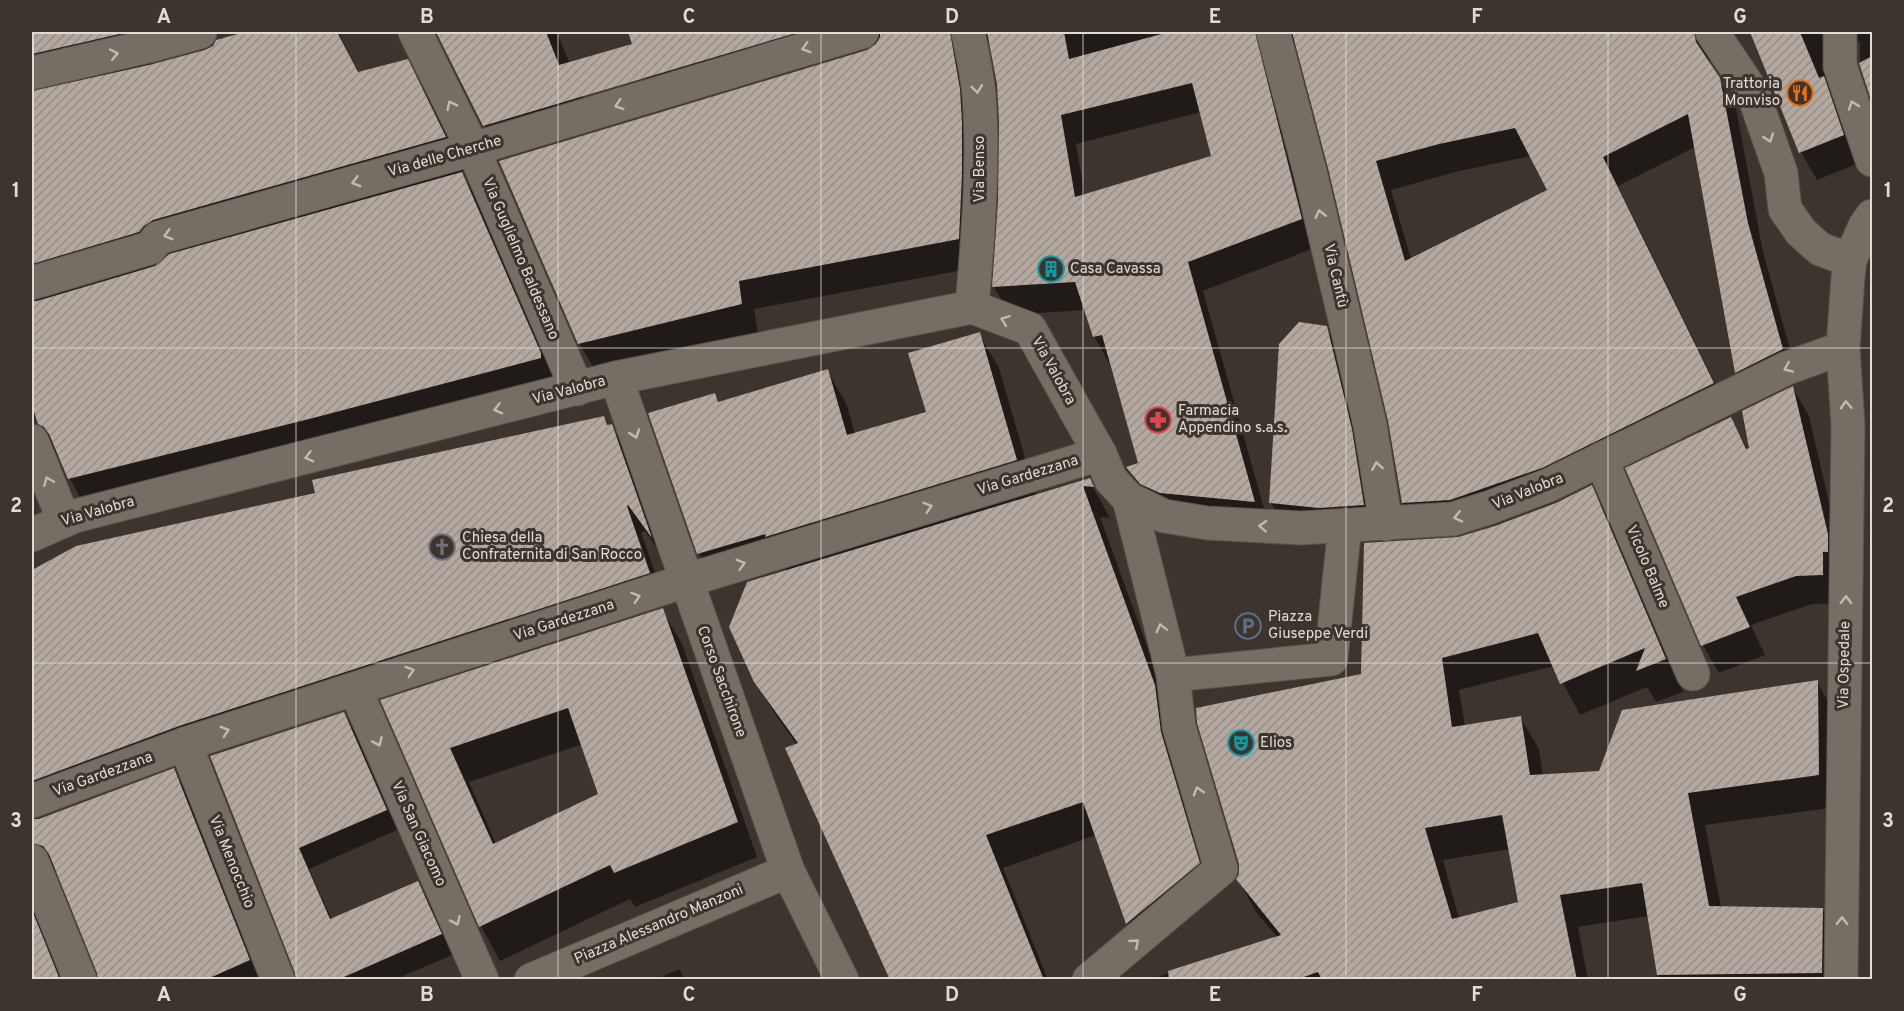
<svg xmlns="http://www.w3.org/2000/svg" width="1904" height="1011" font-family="Overpass,sans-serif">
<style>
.shadow{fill:#0007;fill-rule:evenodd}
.building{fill:url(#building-hatch);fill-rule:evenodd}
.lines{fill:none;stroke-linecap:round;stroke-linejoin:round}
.minor-casing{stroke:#59514b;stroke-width:35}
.minor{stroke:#766d64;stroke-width:33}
.oneway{stroke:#c1bab4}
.grid{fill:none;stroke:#e1dbd6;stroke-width:1.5;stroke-opacity:0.55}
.labels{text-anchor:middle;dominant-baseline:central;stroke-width:6;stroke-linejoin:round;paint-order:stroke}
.poi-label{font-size:15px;fill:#e1dbd6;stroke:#3d342d;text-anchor:start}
.street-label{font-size:15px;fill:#e1dbd6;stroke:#3d342d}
.neatline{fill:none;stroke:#e1dbd6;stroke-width:2}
.grid-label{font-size:20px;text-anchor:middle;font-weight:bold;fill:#e1dbd6}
</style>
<defs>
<pattern id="building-hatch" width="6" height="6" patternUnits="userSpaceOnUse" patternTransform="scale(1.5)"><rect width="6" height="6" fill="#b3a89f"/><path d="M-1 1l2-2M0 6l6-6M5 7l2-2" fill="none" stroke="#978e87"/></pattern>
</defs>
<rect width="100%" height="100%" fill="#3d342d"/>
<g class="shadow">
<polygon points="32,32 141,32 154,66 206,51 214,47 217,41 251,32 338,32 359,74 407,61 426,94 464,171 461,172 481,207 559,388 88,512 40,423 32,400"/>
<polygon points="436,32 557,32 595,126 500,154"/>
<path d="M 630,32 L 1722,32 L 1711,52 L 1709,64 L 1736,108 L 1763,252 L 1798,378 L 1753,400 L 1737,372 L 1695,147 L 1618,186 L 1729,412 L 1419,531 L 1403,503 L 1390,420 L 1330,167 L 1297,42 L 1284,42 L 1317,247 L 1203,291 L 1270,530 L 1144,495 L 1128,468 L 1140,464 L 1110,365 L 1094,336 L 1086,310 L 1010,315 L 994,287 L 1001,175 L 999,93 L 990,42 L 982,41 L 974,268 L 754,309 L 758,333 L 596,372 L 579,343 L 879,42 L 873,42 L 662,106 L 645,77 ZM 1201,112 L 1213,157 L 1085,196 L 1076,144 ZM 1531,156 L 1549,191 L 1411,259 L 1391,190 L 1455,172 Z"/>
<polygon points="1752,32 1872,32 1872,99 1860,63 1860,42 1856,41 1847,44 1859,163 1817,180 1801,152"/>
<polygon points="1326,328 1346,362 1383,540 1291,537 1271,503"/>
<polygon points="979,334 999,368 1036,496 1089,480 1110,518 1100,517 1173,718 1179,766 1217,895 1146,955 1128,924 1096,835 1003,868 1048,980 892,980 797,745 775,714 755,681 787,571 785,569 718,588 699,553 715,395 719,403 827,370 847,405 855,434 928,413"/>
<polygon points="1793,388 1809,416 1843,564 1843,603 1812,604 1751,625 1765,655 1719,673 1703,645 1730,419 1748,450 1751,449"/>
<polygon points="604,418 608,426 611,426 627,453 663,557 645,531 641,533 665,600 195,753 32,817 32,819 32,572 76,548 317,494"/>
<path d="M 1591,487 L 1609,519 L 1683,692 L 1656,702 L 1647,687 L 1580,715 L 1554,666 L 1459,690 L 1465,726 L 1520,717 L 1539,749 L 1543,775 L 1601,772 L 1817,682 L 1835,714 L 1837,807 L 1705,825 L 1721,907 L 1822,909 L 1841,941 L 1840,980 L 1659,980 L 1648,916 L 1578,927 L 1588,980 L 1148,980 L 1278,938 L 1256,912 L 1238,879 L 1363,675 L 1459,538 L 1495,527 L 1556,504 ZM 1510,849 L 1520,903 L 1459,919 L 1443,860 Z"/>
<path d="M 662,610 L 682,644 L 757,857 L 635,907 L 630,899 L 500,961 L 481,926 L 382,701 ZM 583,744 L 600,795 L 496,844 L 469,782 Z"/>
<polygon points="344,714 355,733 397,830 309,869 332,920 418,883 429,902 452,955 394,980 298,980 212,757"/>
<polygon points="174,770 189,797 261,980 100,980 58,872 52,869 32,879 32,821 38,820"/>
<polygon points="32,902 63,980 32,980"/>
<polygon points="679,969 685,980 655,980"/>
</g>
<g class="building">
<polygon points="32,32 128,32 32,54"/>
<polygon points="245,32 337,32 358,72 408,59 446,137 153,220 144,226 139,232 32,264 32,91 153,64 205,50 213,46 216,40"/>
<polygon points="436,32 546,32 559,65 632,44 628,32 799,32 483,126"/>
<polygon points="880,32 950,32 960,89 962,122 962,174 959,239 739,281 742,304 578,344 499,161 867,50 876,44 880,37"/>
<path d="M 987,32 L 1064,32 L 1069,59 L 1169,32 L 1255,32 L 1302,219 L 1188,262 L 1255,502 L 1160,493 L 1140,484 L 1126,467 L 1138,463 L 1102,335 L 1093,337 L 1075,282 L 992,287 L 998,202 L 999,121 L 997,84 ZM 1192,83 L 1211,156 L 1075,197 L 1061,115 Z"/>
<path d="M 1292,32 L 1694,32 L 1696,42 L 1720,78 L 1748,223 L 1783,349 L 1735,373 L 1688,114 L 1603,157 L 1714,383 L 1542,468 L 1450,500 L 1402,503 L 1388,421 L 1328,168 ZM 1515,128 L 1547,190 L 1405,261 L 1376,161 L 1439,144 Z"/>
<polygon points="1750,32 1800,32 1819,78 1824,76 1844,135 1799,153"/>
<polygon points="1872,56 1872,103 1859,63"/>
<polygon points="462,172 541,353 541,358 313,418 68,479 49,434 44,427 38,424 32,405 32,301 37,301 155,266 169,254"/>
<polygon points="1299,322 1327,326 1352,429 1364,505 1319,508 1269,503 1279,344"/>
<polygon points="980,332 1017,460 765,537 766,534 697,554 648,413 715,393 718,402 828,369 847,435 926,412 908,353"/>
<polygon points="1793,386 1828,534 1828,552 1823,552 1823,575 1796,576 1736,597 1750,627 1701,646 1625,468 1731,417 1746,449 1749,448 1742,411"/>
<polygon points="604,416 607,425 612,424 652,538 628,505 627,506 650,573 179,726 32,781 32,570 76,546 315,493 312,480"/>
<polygon points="1090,478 1094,487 1083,486 1155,685 1161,732 1200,863 1126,924 1083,802 986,835 1044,980 890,980 785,748 798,743 754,682 729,627 747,582"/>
<path d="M 1592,485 L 1666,659 L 1636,671 L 1645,648 L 1560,684 L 1538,633 L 1442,658 L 1452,727 L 1521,716 L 1530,775 L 1599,771 L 1622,710 L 1818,680 L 1819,775 L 1688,793 L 1709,906 L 1823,908 L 1822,973 L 1657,975 L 1642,883 L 1560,895 L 1577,980 L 1322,980 L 1318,972 L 1295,980 L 1169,980 L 1168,971 L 1281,935 L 1236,879 L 1239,874 L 1239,864 L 1197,723 L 1196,708 L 1361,674 L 1364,543 L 1458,537 L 1495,526 L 1556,503 ZM 1502,815 L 1518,902 L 1452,919 L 1425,828 Z"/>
<path d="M 663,608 L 738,822 L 614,873 L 610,865 L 479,927 L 380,700 ZM 568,708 L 598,794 L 493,844 L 450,748 Z"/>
<polygon points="344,712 387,810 299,848 330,919 418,881 442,934 337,980 296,980 295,973 210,756"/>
<polygon points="174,768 250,960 205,980 98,980 97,973 49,854 43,846 32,843 32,819 39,819"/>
<polygon points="32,910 60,980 32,980"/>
</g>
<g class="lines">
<g class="minor-casing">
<g id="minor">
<polyline points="415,32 473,149 577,389"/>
<path d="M 968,32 C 972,52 977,74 979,95 C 984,166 978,236 972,307"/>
<polyline points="1273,32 1310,172 1370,425 1386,524"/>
<polyline points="1712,32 1753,93 1781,173 1785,209 1801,232 1820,249 1850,260"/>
<polyline points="1840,32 1840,66 1872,160"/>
<polyline points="32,73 149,46 200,32"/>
<polyline points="32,283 150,248 158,238 473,149 862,32"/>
<polyline points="616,378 788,871 842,980"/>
<polyline points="32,441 64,521"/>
<polyline points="1601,459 1693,674"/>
<polyline points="32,535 75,516 616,378 972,307 1030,329 1100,454 1111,480 1129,499 1164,516 1207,523 1301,528 1453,519 1488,508 1549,485 1787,368 1843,348"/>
<polyline points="1173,675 1331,659 1345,525"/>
<polyline points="355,689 482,980"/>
<polyline points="185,744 278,980"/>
<polyline points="32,801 185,744 685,581 1100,454"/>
<polyline points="32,861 80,980"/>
<polyline points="531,980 788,871"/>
<polyline points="1089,980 1221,869 1179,727 1173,675 1129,499"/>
<polyline points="1841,980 1848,425 1843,348 1848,277 1850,260 1865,226 1872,216"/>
</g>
</g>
<use href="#minor" class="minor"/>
</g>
<defs><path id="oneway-chevron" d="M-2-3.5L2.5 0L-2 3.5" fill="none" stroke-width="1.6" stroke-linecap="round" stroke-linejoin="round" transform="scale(1.5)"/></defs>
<g class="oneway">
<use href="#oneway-chevron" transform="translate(806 48) rotate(163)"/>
<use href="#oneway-chevron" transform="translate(114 54) rotate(-12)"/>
<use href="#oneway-chevron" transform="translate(977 89) rotate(83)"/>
<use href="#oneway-chevron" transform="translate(451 105) rotate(-116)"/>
<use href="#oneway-chevron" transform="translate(619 105) rotate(163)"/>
<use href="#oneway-chevron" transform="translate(1853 105) rotate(-109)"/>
<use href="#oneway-chevron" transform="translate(1769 138) rotate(71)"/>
<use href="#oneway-chevron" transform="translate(356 182) rotate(164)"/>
<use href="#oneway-chevron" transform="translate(1320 214) rotate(-103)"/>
<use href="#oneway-chevron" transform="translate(168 235) rotate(164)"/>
<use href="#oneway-chevron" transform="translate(1005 320) rotate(-159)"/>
<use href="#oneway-chevron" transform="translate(1788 368) rotate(157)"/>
<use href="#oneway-chevron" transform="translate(1846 405) rotate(-93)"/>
<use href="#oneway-chevron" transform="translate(498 409) rotate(166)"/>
<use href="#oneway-chevron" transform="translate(635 434) rotate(71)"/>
<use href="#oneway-chevron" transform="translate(309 457) rotate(166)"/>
<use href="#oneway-chevron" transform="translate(1377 466) rotate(-99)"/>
<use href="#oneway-chevron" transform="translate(48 481) rotate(-112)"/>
<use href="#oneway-chevron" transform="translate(928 507) rotate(-17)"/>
<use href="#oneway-chevron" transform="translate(1458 517) rotate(167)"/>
<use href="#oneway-chevron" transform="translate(1263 526) rotate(-177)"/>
<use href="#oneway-chevron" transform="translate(741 564) rotate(-17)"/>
<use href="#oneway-chevron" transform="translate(636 597) rotate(-18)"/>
<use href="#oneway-chevron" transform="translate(1846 600) rotate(-89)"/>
<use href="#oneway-chevron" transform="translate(1161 628) rotate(-104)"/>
<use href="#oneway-chevron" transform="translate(410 671) rotate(-18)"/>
<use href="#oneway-chevron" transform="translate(225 731) rotate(-18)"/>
<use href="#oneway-chevron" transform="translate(378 742) rotate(66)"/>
<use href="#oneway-chevron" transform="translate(1198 791) rotate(-107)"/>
<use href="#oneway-chevron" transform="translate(456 921) rotate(66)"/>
<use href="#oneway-chevron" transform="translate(1842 921) rotate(-89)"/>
<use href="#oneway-chevron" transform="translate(1135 943) rotate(-41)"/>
</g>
<path class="grid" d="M 296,32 L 296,980M 558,32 L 558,980M 821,32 L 821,980M 1083,32 L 1083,980M 1346,32 L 1346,980M 1608,32 L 1608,980M 32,348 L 1872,348M 32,663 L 1872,663"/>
<defs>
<g id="restaurant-ring" transform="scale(1.35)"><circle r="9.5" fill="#3d342d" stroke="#e8710a" stroke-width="1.5"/><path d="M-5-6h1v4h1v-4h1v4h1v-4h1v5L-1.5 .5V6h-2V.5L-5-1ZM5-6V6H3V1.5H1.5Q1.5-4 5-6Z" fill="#e8710a"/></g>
<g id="building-ring" transform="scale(1.35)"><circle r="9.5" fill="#3d342d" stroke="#0f9aa8" stroke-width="1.5"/><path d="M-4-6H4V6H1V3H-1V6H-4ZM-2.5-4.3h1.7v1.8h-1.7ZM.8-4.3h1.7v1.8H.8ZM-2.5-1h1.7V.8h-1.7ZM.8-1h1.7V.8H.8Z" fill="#0f9aa8"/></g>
<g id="pharmacy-ring" transform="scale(1.35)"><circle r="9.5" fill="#3d342d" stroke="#e0444e" stroke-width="1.5"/><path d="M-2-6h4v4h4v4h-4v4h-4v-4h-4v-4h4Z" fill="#e0444e"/></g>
<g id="church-ring" transform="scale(1.35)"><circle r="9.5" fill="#3d342d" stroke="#6b7280" stroke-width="1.5"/><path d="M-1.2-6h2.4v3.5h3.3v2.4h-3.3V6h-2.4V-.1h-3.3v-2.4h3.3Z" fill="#6b7280"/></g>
<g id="parking-ring" transform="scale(1.35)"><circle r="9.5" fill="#3d342d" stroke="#5c6f8a" stroke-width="1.5"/><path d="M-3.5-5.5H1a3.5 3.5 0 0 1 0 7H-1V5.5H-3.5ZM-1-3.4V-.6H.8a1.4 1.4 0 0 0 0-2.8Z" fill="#5c6f8a"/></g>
<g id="theatre-ring" transform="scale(1.35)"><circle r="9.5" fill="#3d342d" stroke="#0f9aa8" stroke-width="1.5"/><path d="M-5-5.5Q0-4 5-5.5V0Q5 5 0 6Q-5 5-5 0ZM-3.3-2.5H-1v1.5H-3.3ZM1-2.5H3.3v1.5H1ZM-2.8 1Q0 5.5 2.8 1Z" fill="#0f9aa8"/></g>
</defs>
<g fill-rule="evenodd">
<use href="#restaurant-ring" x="1800" y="93"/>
<use href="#building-ring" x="1051" y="269"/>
<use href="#pharmacy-ring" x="1158" y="420"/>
<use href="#church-ring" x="442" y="547"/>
<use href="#parking-ring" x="1248" y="626"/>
<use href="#theatre-ring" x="1241" y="743"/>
</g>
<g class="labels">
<g class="poi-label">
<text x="1780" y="84" text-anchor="end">Trattoria<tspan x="1780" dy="17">Monviso</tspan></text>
<text x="1070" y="269">Casa Cavassa</text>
<text x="1178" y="411">Farmacia<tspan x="1178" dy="17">Appendino s.a.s.</tspan></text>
<text x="462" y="538">Chiesa della<tspan x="462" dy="17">Confraternita di San Rocco</tspan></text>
<text x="1268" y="617">Piazza<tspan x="1268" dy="17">Giuseppe Verdi</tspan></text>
<text x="1260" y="743">Elios</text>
</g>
<g class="street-label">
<text transform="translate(445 157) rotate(-16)">Via delle Cherche</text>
<text transform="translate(980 169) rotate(-90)">Via Benso</text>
<text transform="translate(520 259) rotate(67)">Via Guglielmo Baldessano</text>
<text transform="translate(1335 276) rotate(77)">Via Cantù</text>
<text transform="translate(1053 371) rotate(61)">Via Valobra</text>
<text transform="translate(569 391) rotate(-15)">Via Valobra</text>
<text transform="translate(1028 476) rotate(-17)">Via Gardezzana</text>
<text transform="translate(1528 492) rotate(-22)">Via Valobra</text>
<text transform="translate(98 512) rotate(-16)">Via Valobra</text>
<text transform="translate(1647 567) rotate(67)">Vicolo Balme</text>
<text transform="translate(564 621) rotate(-18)">Via Gardezzana</text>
<text transform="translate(1845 665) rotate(-89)">Via Ospedale</text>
<text transform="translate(721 682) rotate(70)">Corso Sacchirone</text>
<text transform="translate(103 775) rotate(-20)">Via Gardezzana</text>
<text transform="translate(418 834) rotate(66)">Via San Giacomo</text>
<text transform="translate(231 862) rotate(68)">Via Menocchio</text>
<text transform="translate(659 925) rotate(-23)">Piazza Alessandro Manzoni</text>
</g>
</g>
<rect width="1904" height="1011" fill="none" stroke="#3d342d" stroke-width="66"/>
<rect x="33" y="33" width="1838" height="945" class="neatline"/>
<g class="grid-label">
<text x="164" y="23">A</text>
<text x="427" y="23">B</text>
<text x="689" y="23">C</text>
<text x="952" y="23">D</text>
<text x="1215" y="23">E</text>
<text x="1477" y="23">F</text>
<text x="1740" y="23">G</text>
<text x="16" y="197">1</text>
<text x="1888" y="197">1</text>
<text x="16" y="512">2</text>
<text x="1888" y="512">2</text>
<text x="16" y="827">3</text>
<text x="1888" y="827">3</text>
<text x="164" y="1001">A</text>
<text x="427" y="1001">B</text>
<text x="689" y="1001">C</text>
<text x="952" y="1001">D</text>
<text x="1215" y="1001">E</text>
<text x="1477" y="1001">F</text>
<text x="1740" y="1001">G</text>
</g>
</svg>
